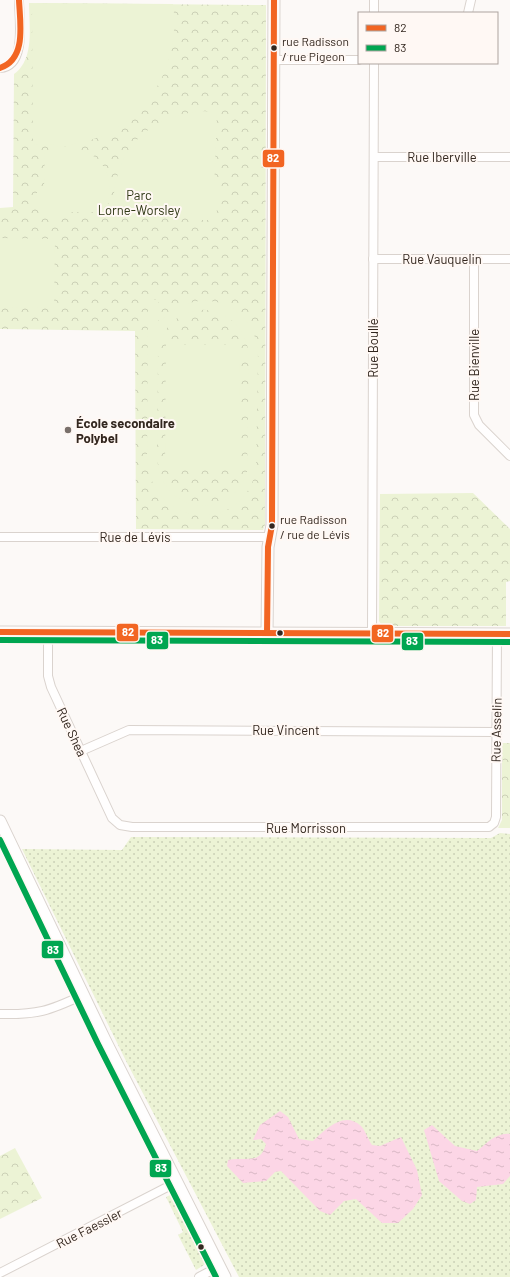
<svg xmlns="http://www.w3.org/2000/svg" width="510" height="1277" font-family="Barlow,sans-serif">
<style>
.grass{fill:url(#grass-dots)}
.forest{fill:url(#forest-crowns)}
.pitch{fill:#ecf3d5;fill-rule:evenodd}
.water{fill:url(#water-ripples)}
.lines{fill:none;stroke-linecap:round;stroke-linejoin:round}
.minor-casing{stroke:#dad3ce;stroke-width:10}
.tertiary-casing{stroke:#dad3ce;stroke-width:13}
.minor{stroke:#fffefe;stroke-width:8}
.tertiary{stroke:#fffefe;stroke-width:11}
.bus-1-casing{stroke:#fff8f4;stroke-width:9}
.bus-2-casing{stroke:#fff8f4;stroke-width:9}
.bus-1{stroke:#f26522;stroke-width:6}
.bus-2{stroke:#00a651;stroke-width:6}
.bus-dot{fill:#33271f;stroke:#fff8f4;stroke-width:1.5}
.poi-dot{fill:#79706b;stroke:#fff8f4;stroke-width:1.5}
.labels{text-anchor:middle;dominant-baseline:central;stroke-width:4;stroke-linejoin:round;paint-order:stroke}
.bus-label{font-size:12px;fill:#33271f;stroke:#fff8f4;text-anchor:start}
.street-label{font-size:13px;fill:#33271f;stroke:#fff8f4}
.park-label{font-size:13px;fill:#313916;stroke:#fff8f4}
.poi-label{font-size:13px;font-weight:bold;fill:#33271f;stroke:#fff8f4;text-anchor:start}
.line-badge{stroke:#fff8f4;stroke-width:1.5}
.badge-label{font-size:11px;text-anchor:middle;font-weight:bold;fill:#fff}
</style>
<defs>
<pattern id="grass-dots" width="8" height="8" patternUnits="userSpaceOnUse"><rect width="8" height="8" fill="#ecf3d5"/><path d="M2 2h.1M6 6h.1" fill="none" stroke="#cbd0b6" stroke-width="1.8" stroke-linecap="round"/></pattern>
<pattern id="forest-crowns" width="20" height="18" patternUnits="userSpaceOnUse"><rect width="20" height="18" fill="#ecf3d5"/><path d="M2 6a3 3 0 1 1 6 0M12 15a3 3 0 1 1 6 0" fill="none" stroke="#cbd0b6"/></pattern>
<pattern id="water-ripples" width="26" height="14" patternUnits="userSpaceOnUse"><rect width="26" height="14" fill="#fcd6e6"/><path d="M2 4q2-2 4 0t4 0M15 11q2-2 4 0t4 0" fill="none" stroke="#d8b8c5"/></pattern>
</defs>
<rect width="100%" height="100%" fill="#fcf9f7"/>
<g class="grass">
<polygon points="500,833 510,834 510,1277 239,1277 125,1059 22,849 122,850 131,837 491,838"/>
<polygon points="172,1194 180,1200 202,1243 196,1246 199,1253 204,1250 208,1259 207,1263 196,1270 178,1235 183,1232 166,1197"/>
</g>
<g class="forest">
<path d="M 29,3 L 266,5 L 265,525 L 263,530 L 136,529 L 135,331 L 0,329 L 0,208 L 13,207 L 14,74 C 35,59 29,26 29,3 Z"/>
<polygon points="473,493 510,529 510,581 506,582 506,626 385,626 381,624 379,621 380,494"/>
<polygon points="502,743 510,743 510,828 498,828 502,820"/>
<polygon points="15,1148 42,1198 0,1219 0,1156"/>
</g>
<g class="pitch">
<path d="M 37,3 L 173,4 C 182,68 143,130 79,143 C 64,146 48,145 33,144 L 32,8 Z"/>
<path d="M 201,111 L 217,112 L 214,191 L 221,191 L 221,206 L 208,220 L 193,220 L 193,213 L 113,217 C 112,156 139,119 201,111 Z"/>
<path d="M 58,146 C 100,147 118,173 106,212 L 68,212 L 68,216 L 51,215 L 37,202 L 37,189 L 44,188 L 45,151 Z"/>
<polygon points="0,238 55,239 54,308 0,307"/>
<path d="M 148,300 L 158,300 L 158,324 C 191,284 253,297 258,352 L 256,472 C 238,538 149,525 147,457 ZM 198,310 C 226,308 247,328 249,356 L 247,472 C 229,525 159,513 157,456 L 158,353 C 160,330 175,314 198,310 Z"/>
<polygon points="166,345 240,345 239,470 165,470"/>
</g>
<g class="water">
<path d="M 280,1111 L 288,1117 L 299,1139 L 313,1141 C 325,1130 344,1110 361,1126 C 365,1130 368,1139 372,1145 L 380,1146 L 401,1137 L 417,1170 L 422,1195 L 413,1209 L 398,1223 L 382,1223 L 356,1199 L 344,1201 L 330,1215 L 320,1211 L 281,1171 L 275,1172 L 266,1181 L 243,1183 L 227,1166 L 228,1160 C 245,1156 260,1166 266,1144 L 261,1139 L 253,1140 L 260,1125 Z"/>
<path d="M 432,1125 L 455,1146 L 477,1151 C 487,1143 497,1132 510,1134 L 510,1176 L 503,1184 L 477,1187 L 476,1200 L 470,1204 L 462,1201 L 439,1181 L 424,1130 Z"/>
</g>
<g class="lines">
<g class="minor-casing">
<g id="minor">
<polyline points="374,13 374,0"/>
<polyline points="468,13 471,0"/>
<polyline points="274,60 359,60"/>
<path d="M 0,68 C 27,66 19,20 19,0"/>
<polyline points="374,157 510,157"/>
<polyline points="373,259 510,259"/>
<polyline points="474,259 474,415 479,425 510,456"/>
<polyline points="0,537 270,537"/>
<polyline points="48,631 48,676 51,687 112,818 120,825 132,827 489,827 494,823 496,817 497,634"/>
<polyline points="372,633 374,63"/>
<polyline points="81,751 129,730 496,732"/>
<path d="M 0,1014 C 37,1015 49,1011 83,995"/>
<polyline points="0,1273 177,1182"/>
<polyline points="199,1277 220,1266"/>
</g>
</g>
<g class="tertiary-casing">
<g id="tertiary">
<polyline points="0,632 510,634"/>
<polyline points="267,633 268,547 272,525 274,0"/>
<polyline points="0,821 105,1040 225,1277"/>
</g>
</g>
<use href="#minor" class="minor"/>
<use href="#tertiary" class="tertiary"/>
<g class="bus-1-casing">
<g id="bus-1">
<path d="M 0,68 C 27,59 20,23 19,0"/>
<polyline points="0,632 510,634"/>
<polyline points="267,633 268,547 272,525 274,0"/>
</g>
</g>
<g class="bus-2-casing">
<g id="bus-2">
<polyline points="0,640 510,642"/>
<polyline points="0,840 98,1044 216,1277"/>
</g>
</g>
<use href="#bus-1" class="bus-1"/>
<use href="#bus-2" class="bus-2"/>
</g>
<g class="bus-dot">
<circle cx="274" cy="48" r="3.5"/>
<circle cx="272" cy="526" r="3.5"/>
<circle cx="280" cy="633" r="3.5"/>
<circle cx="201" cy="1247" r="3.5"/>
</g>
<circle class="poi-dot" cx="68" cy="430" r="4"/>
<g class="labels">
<g class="bus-label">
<text x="282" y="41">rue Radisson<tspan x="282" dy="15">/ rue Pigeon</tspan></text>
<text x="280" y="519">rue Radisson<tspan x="280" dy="15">/ rue de Lévis</tspan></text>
</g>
<g class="street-label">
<text x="442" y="157">Rue Iberville</text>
<text x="442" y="259">Rue Vauquelin</text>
<text transform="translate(373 348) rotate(-90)">Rue Boullé</text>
<text transform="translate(474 365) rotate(-90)">Rue Bienville</text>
<text x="135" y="537">Rue de Lévis</text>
<text x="286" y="730">Rue Vincent</text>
<text transform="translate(496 730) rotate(-89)">Rue Asselin</text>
<text transform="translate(72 732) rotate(65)">Rue Shea</text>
<text x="306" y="828">Rue Morrisson</text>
<text transform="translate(89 1228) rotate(-27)">Rue Faessler</text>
</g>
<g class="park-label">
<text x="139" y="195">Parc<tspan x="139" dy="15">Lorne-Worsley</tspan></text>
</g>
<g class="poi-label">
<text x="76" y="423">École secondaire<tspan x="76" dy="15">Polybel</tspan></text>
</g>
</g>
<g class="line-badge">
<rect x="262" y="149" width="23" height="19" rx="4" fill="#f26522"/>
<rect x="116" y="623" width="23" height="19" rx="4" fill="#f26522"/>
<rect x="371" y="624" width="23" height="19" rx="4" fill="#f26522"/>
<rect x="146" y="631" width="23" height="19" rx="4" fill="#00a651"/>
<rect x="401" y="632" width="23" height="19" rx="4" fill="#00a651"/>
<rect x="41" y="940" width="23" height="19" rx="4" fill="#00a651"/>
<rect x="149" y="1159" width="23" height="19" rx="4" fill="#00a651"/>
</g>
<g class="badge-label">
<text x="273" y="162">82</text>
<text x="128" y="636">82</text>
<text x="383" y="637">82</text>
<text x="157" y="644">83</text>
<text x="412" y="645">83</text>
<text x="53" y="954">83</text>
<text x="161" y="1172">83</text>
</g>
<rect x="358" y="12" width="140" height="52" fill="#fff8f4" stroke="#ada49f"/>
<rect x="366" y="25" width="20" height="6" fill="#f26522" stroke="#ada49f"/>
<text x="394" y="32" font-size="12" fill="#33271f">82</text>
<rect x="366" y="45" width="20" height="6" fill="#00a651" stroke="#ada49f"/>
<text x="394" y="52" font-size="12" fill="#33271f">83</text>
</svg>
